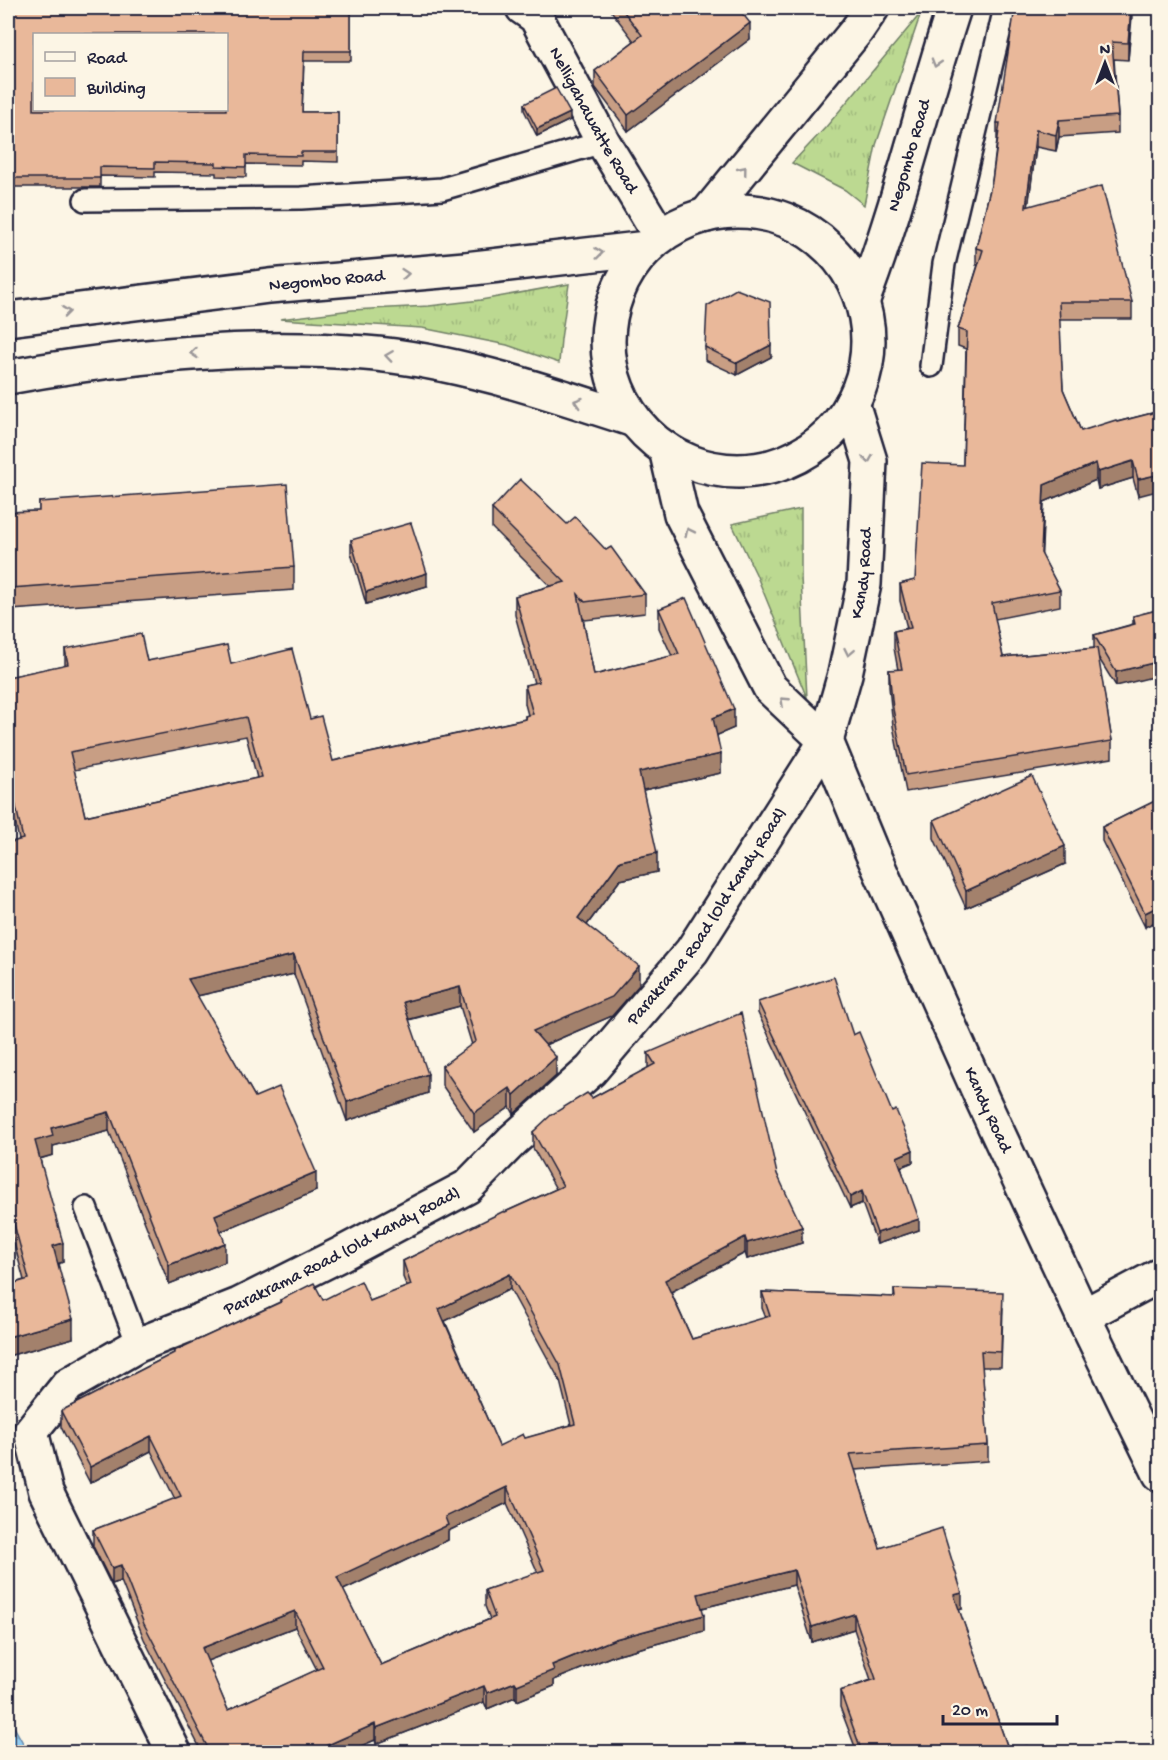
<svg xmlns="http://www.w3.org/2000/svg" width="1168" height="1760" font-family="'Gochi Hand',sans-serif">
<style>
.grass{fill:url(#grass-tufts);stroke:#6f7e66;stroke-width:1.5}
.water{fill:url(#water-waves);stroke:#6587a8;stroke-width:1.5}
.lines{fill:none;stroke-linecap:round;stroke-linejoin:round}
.lane-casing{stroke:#22223b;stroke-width:26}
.street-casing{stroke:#22223b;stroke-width:38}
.primary-casing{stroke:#22223b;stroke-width:38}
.highway-casing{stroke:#22223b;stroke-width:38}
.lane{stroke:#fcf5e5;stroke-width:21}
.street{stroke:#fcf5e5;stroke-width:33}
.primary{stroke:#fcf5e5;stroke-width:33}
.highway{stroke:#fcf5e5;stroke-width:33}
.wall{fill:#c89e84;stroke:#22223b;stroke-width:1.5;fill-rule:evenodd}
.shaded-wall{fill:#a3816c;stroke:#22223b;stroke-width:1.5}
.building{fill:#e9b89a;stroke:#22223b;stroke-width:1.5;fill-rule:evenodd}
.oneway{stroke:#9a9698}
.labels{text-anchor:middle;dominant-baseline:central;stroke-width:4.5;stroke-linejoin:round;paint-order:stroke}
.street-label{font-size:18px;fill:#22223b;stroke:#fcf5e5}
</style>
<defs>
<pattern id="grass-tufts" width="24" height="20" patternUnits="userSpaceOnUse" patternTransform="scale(1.5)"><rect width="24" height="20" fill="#bcd991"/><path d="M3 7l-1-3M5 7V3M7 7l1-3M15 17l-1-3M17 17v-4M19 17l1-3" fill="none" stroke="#a1ba7e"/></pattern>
<pattern id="water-waves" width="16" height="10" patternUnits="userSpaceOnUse" patternTransform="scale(1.5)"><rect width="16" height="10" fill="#91cbf0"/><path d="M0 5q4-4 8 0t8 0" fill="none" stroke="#7daecf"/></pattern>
</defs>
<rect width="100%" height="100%" fill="#fcf5e5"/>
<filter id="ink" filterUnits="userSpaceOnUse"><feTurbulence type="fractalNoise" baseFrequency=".0167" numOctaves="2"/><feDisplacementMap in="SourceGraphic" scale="12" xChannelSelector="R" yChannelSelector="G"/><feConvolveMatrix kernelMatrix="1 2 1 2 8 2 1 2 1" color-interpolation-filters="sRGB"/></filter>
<g filter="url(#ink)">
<g class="grass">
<polygon points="921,13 876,145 864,205 845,190 792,163 826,127"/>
<polygon points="569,284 561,339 559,363 507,345 422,328 280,319 352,310 429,306 481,300"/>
<polygon points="801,509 801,577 807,698 756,574 732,524"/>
</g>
<polygon class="water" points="8,1716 28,1752 8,1752"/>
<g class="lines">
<g class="lane-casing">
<g id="lane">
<polyline points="85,200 301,198 442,189 603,142"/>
<polyline points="931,366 944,264 1005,8"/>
<polyline points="86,1208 138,1345"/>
</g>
</g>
<g class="street-casing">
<g id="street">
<path id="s1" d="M 523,8 L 536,17 L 603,142 L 660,236"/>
<polyline points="1083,1316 1160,1275"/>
</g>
</g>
<g class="primary-casing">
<g id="primary">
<path id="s2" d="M 8,319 L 269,286 L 465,269 L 647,248"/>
<path d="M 8,377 C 124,356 246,343 365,353 C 456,360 548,392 634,420"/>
<path id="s3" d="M 174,1752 L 46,1492 L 31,1431 L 68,1385 L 138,1345 L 239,1305 L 341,1254 L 467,1187 L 513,1140 L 591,1070 L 692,951 L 826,741"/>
</g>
</g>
<g class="highway-casing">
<g id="highway">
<circle cx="738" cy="341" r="130"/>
<polyline points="706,215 857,30 872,8"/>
<path id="s4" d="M 862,302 C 899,206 922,105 954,8"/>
<path id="s5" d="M 666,449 L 681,514 L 770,688 L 826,741 L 870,848 L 983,1101 L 1083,1316 L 1160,1474"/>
<path id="s6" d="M 826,741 L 845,674 L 864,584 L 870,461 L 852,403"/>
</g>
</g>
<use href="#lane" class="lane"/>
<use href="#street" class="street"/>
<use href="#primary" class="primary"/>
<use href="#highway" class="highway"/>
</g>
<g class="wall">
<polygon points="8,8 351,8 351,61 304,61 302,112 338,112 338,162 301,161 301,165 246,164 246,177 216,176 216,173 155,172 155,177 100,176 100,187 8,187"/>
<polygon points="609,8 755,8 745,16 750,39 628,131 595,87 595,71 634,41"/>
<polygon points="1132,8 1128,60 1114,59 1118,116 1118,133 1059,137 1056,151 1036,147 1028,206 1132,302 1132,319 1059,319 1063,389 1081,431 1160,411 1138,496 1133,478 1098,489 1096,480 1044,502 1041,554 1060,590 1060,606 995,619 1003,657 1094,648 1094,635 1133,624 1133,616 1161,609 1116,686 1098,657 1112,741 1112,758 906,792 893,726 889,687 889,670 898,670 894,648 894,631 907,628 900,601 900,584 915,580 963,465 966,349 958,346 958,329 978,265 976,265 976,248 992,181 997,140 997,123"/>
<polygon points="524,104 570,120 537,136 524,110"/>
<polygon points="705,347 771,357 737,375 705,360"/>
<polygon points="39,502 294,567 294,590 11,610 11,619 8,619 8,512 39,511"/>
<path d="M 492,509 L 567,524 L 645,594 L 645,613 L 585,620 L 583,618 L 594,675 L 672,656 L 659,628 L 659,609 L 734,728 L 717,735 L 721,773 L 643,790 L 657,872 L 620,880 L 587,925 L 639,985 L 612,1016 L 545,1045 L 556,1076 L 514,1114 L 510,1107 L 474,1132 L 442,1085 L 442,1066 L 472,1045 L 460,1006 L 409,1020 L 428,1093 L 347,1121 L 294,974 L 197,996 L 255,1097 L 316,1191 L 221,1231 L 225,1262 L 169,1284 L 109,1131 L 53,1146 L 53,1155 L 40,1159 L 63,1262 L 58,1264 L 73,1338 L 8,1356 L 8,1285 L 24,1280 L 8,1221 L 8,843 L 19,840 L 8,789 L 8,677 L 65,665 L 65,649 L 147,661 L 231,664 L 310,719 L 333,761 L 525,719 L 525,716 L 528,715 L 525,704 L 525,685 L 534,683 L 515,615 L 515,596 L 550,586 L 492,528 ZM 246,736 L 257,778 L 85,816 L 74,770 Z"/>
<polygon points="351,540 427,586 366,604 351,553"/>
<polygon points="1161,798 1145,927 1102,841 1102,827"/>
<polygon points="934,820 1065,864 966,908 934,838"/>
<polygon points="758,1002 853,1035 913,1162 901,1167 919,1230 877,1244 862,1203 850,1208 758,1013"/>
<path d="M 648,1053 L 777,1174 L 802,1243 L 747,1259 L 745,1253 L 671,1292 L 692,1339 L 766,1318 L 762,1308 L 762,1292 L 894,1297 L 894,1289 L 1003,1308 L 1001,1367 L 982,1367 L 988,1445 L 988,1461 L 855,1470 L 880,1548 L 962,1609 L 959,1610 L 1009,1751 L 1029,1752 L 857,1752 L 840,1707 L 840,1691 L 871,1680 L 854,1629 L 812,1642 L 794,1585 L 702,1608 L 704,1631 L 615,1655 L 554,1680 L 554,1686 L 517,1701 L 515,1697 L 487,1709 L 484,1702 L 376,1744 L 375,1740 L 347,1752 L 202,1752 L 144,1639 L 121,1581 L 112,1584 L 93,1546 L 93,1530 L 175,1499 L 151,1451 L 90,1483 L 61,1427 L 61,1411 L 174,1353 L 174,1351 L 280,1302 L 280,1300 L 370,1301 L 407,1287 L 403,1277 L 403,1261 L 505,1212 L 556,1189 L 533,1148 L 533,1132 L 592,1098 L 648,1068 ZM 510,1289 L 560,1381 L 571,1425 L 499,1446 L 445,1321 ZM 507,1503 L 538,1573 L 485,1590 L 485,1606 L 490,1619 L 381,1665 L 343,1590 L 448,1540 L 448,1531 ZM 295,1627 L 317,1670 L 228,1710 L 207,1661 Z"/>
</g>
<g class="shaded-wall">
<polygon points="737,8 755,8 737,22"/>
<polygon points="1131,8 1132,17 1128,60 1128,43"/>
<polygon points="750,23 750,39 628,131 628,115"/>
<polygon points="570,113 570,120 537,136 537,129"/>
<polygon points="1059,120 1059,137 1056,151 1056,135"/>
<polygon points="1036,130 1036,147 1026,224 1026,207"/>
<polygon points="771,345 771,357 737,375 737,363"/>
<polygon points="1133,461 1133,478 1098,489 1098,472"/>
<polygon points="1096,463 1096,480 1044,502 1041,569 1041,553 1044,485"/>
<polygon points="1161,474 1161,490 1138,496 1138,479"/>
<polygon points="427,573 427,586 366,604 366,592"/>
<polygon points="1161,661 1161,675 1116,686 1116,672"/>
<polygon points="734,709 734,728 713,737 713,718"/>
<polygon points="721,754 721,773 639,791 639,772"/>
<polygon points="1065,846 1065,864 966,908 966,891"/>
<polygon points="657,853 657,872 620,880 578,937 578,918 620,861"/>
<polygon points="1161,905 1161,919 1145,927 1145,913"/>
<polygon points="294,955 294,974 188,998 188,979"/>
<polygon points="639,966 639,985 612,1016 533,1050 533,1031"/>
<polygon points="460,987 460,1006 403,1021 403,1002"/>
<polygon points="556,1057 556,1076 514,1114 514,1095"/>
<polygon points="428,1074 428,1093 347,1121 347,1102"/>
<polygon points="510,1088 510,1107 474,1132 474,1113"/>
<polygon points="109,1112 109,1131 53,1146 53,1155 35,1160 35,1141 51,1128"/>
<polygon points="913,1150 913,1162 897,1168 897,1157"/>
<polygon points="316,1172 316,1191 215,1234 215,1215"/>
<polygon points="862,1191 862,1203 850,1208 850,1197"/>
<polygon points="919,1219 919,1230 877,1244 877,1233"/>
<polygon points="802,1227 802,1243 747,1259 747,1243"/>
<polygon points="745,1237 745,1253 665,1295 665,1280"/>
<polygon points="63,1243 63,1262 53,1265 53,1246"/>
<polygon points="225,1243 225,1262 169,1284 169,1265"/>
<polygon points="510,1274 510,1289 439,1324 439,1309"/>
<polygon points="73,1319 73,1338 8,1356 8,1337"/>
<polygon points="151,1436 151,1451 90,1483 90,1467"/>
<polygon points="507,1487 507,1503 448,1531 448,1540 337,1593 337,1577 445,1517"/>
<polygon points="121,1565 121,1581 112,1584 112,1568"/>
<polygon points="794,1570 794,1585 698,1609 698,1594"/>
<polygon points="962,1593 962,1609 954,1611 954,1595"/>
<polygon points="295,1611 295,1627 202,1663 202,1648"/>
<polygon points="854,1614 854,1629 812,1642 812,1627"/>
<polygon points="704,1615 704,1631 615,1655 554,1680 554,1686 517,1701 517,1685 552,1665 615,1639"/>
<polygon points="515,1682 515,1697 487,1709 487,1693"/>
<polygon points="484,1686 484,1702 376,1744 376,1728"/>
<polygon points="375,1724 375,1740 347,1752 312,1752"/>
</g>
<g class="building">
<path d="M 8,8 L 351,8 L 351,51 L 304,51 L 302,112 L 338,112 L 338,152 L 301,152 L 301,156 L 246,155 L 246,167 L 216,166 L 216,163 L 155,162 L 155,168 L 100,167 L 100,178 L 8,178 ZM 34,34 L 226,34 L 226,110 L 34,110 Z"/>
<polygon points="621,8 738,8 750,23 628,115 595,71 642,35"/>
<polygon points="1015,8 1131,8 1128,43 1112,42 1118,116 1059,120 1056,135 1036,130 1026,207 1102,186 1132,302 1059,302 1063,389 1081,431 1116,420 1117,422 1160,411 1161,474 1138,479 1133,461 1098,472 1096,463 1044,485 1041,553 1060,590 992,603 1003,657 1097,648 1112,741 906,775 893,709 889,670 902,669 894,631 911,628 900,584 915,580 922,463 963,465 967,332 958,329 983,250 976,248 992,181 1000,123 997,123"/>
<polygon points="556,88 570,113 537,129 524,104"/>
<polygon points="736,289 770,302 771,345 737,363 705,347 707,306"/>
<path d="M 520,479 L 567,524 L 575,517 L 606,550 L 611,547 L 645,594 L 585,602 L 578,594 L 594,675 L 679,654 L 659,609 L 686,598 L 734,709 L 713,718 L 721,754 L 639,772 L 657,853 L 620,861 L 578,918 L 639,966 L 612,997 L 533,1031 L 556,1057 L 514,1095 L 510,1088 L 474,1113 L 442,1066 L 476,1041 L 460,987 L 403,1002 L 428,1074 L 347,1102 L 294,955 L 188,979 L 255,1097 L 279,1087 L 316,1172 L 215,1215 L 225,1243 L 169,1265 L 109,1112 L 51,1128 L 53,1136 L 35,1141 L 63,1243 L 53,1246 L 73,1319 L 8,1337 L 8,1285 L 29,1279 L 8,1202 L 8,843 L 23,839 L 8,770 L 8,677 L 68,664 L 65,649 L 141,634 L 147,661 L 227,645 L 231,664 L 292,649 L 310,719 L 321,716 L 333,761 L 526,719 L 525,716 L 533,714 L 525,685 L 539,682 L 515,596 L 565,582 L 492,509 ZM 246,717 L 262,777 L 85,816 L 70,752 Z"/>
<polygon points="287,484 294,567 11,588 11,596 8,597 8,512 39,511 39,502"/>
<polygon points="411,523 427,573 366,592 351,540"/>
<polygon points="1161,609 1161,661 1116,672 1094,635 1135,624 1133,616"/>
<polygon points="1032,776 1065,846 966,891 934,820"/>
<polygon points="1161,798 1161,905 1145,913 1102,827"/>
<polygon points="834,977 853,1035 859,1032 892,1112 896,1110 913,1150 897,1157 919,1219 877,1233 862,1191 850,1197 758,1002"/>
<path d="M 741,1013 L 777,1174 L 802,1227 L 747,1243 L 745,1237 L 665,1280 L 692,1339 L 770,1316 L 762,1292 L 895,1297 L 894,1289 L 1003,1292 L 1001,1352 L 981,1351 L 988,1445 L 850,1454 L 880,1548 L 942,1528 L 962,1593 L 954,1595 L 1009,1751 L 1027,1746 L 1029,1752 L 862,1752 L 840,1691 L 876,1679 L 854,1614 L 812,1627 L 794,1570 L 698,1594 L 704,1615 L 615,1639 L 552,1665 L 554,1670 L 517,1685 L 515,1682 L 487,1693 L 484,1686 L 376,1728 L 375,1724 L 312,1752 L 210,1752 L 144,1624 L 121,1565 L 112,1568 L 93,1530 L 181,1496 L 151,1436 L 90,1467 L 61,1411 L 174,1353 L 174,1351 L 281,1302 L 280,1300 L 314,1283 L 323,1300 L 361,1281 L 370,1301 L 411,1285 L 403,1261 L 504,1211 L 505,1212 L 563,1186 L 533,1132 L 551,1115 L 587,1093 L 592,1098 L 655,1064 L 648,1053 ZM 510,1274 L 560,1365 L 575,1424 L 525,1438 L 523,1434 L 499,1446 L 439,1309 ZM 507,1487 L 544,1570 L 485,1590 L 495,1617 L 381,1665 L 337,1577 L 448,1525 L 445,1517 ZM 295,1611 L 323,1667 L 228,1710 L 202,1648 Z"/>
</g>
<defs><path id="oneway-chevron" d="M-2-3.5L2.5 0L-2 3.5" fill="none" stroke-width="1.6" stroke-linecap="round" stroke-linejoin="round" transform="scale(1.5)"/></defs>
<g class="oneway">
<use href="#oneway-chevron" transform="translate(936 63) rotate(107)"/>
<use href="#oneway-chevron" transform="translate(743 170) rotate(-51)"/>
<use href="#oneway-chevron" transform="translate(599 253) rotate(-7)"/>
<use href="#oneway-chevron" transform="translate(405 274) rotate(-5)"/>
<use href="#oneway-chevron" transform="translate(66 312) rotate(-7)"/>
<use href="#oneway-chevron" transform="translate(194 353) rotate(175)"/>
<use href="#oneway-chevron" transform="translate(389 356) rotate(-172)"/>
<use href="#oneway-chevron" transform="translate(578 402) rotate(-162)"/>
<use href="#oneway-chevron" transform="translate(868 459) rotate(81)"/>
<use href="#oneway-chevron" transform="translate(689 532) rotate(-116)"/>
<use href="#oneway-chevron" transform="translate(849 652) rotate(101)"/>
<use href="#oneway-chevron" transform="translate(784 701) rotate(-137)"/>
</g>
</g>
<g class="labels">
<g class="street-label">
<text stroke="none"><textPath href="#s1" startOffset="134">Nelligahawatte Road</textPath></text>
<text stroke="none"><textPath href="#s4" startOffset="154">Negombo Road</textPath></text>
<text stroke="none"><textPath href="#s2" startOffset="321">Negombo Road</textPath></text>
<text stroke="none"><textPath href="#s6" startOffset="172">Kandy Road</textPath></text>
<text stroke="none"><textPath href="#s3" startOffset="1221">Parakrama Road (Old Kandy Road)</textPath></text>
<text stroke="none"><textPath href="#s5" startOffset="742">Kandy Road</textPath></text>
<text stroke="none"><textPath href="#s3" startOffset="717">Parakrama Road (Old Kandy Road)</textPath></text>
</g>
</g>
<rect width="1168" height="1760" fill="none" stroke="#fcf5e5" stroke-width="30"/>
<rect x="15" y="15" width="1138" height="1730" fill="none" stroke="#22223b" stroke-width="2" filter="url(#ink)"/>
<rect x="33" y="33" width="195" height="78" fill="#fcf5e5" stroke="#a5a1a1" stroke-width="1.5"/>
<rect x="45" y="52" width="30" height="9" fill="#fcf5e5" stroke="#a5a1a1" stroke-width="1.5"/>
<text x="87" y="63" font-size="18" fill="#22223b">Road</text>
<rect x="45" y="78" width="30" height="18" fill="#e9b89a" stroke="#a5a1a1" stroke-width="1.5"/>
<text x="87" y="93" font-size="18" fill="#22223b">Building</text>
<g transform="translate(1105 63)" stroke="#fcf5e5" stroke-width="4.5" paint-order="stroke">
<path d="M0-4.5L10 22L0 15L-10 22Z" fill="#22223b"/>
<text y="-9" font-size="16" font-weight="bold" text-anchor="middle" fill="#22223b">N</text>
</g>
<path d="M943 1715v9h114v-9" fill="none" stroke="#22223b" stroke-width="3"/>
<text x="952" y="1715" font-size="18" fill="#22223b" stroke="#fcf5e5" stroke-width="4.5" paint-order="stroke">20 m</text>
</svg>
